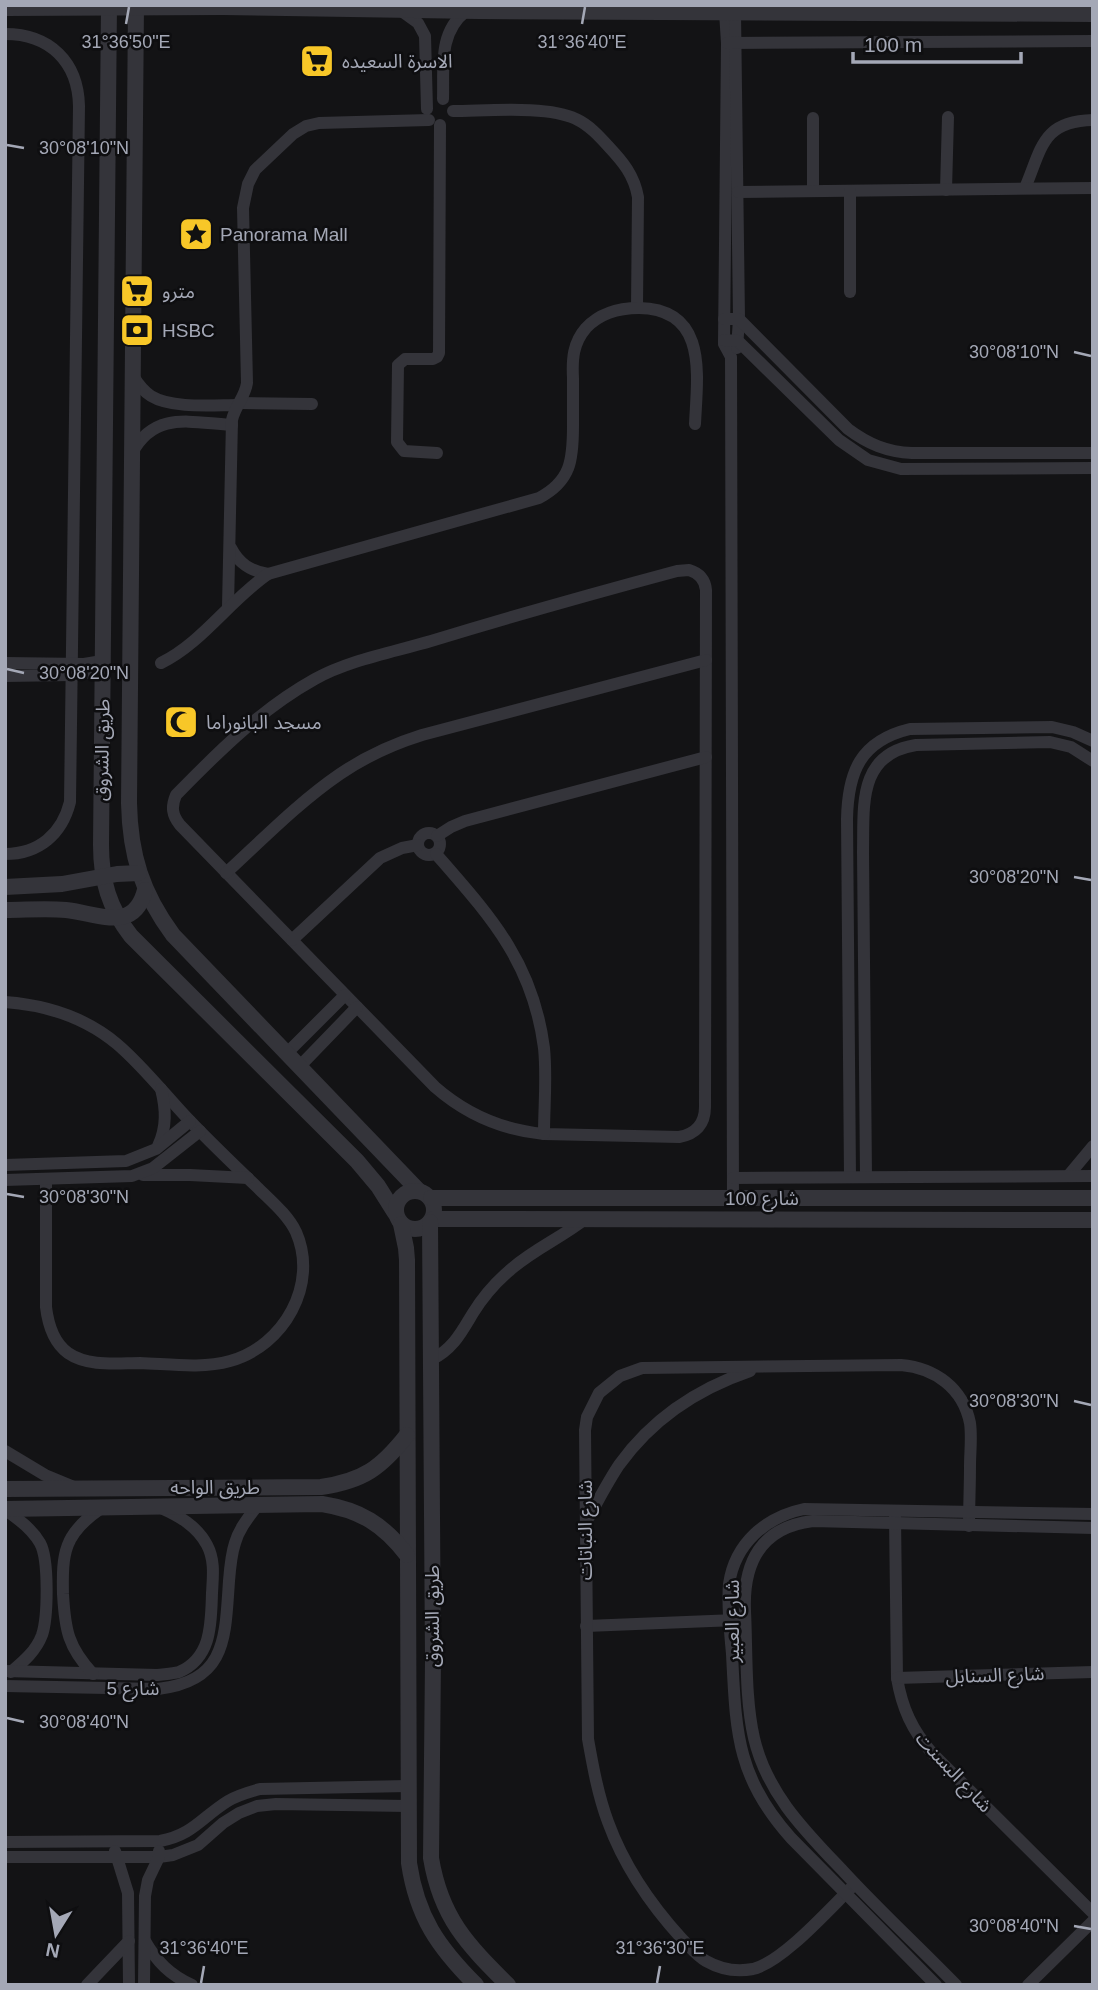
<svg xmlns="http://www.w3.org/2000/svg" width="1098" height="1990" font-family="Arial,'Noto Sans Arabic',sans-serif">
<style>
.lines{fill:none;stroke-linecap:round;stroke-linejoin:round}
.minor{stroke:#34343a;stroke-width:12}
.tertiary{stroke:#34343a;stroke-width:16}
.ticks{fill:none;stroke:#a4a8b6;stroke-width:2.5}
.labels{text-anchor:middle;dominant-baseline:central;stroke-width:5;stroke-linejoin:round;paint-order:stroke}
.poi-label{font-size:19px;fill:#a4a8b6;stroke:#0e0e10;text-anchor:start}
.street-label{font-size:19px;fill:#a4a8b6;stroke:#0e0e10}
.ticks-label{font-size:18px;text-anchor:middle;fill:#a4a8b6;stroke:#0e0e10;stroke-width:5;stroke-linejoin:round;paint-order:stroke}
</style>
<rect width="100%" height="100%" fill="#131315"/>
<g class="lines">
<g class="minor">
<polyline points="400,10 418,23 425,36 427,109"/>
<polyline points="725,12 727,43 724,344 731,357 733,1198"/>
<polyline points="735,12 739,319 737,348"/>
<path d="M 5,34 C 50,34 78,62 79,106 L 70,802 C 62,834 39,854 5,854"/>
<polyline points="727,43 1093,41"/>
<path d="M 443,99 C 444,67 438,33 466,11"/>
<path d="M 453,111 C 485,111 548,105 576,119 C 589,125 599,136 609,147 C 623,162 634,175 638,197 L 637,308"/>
<path d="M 1025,188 C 1042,148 1042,121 1093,120"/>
<polyline points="946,190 948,117"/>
<polyline points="813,191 813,118"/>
<polyline points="738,192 1093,188"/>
<polyline points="850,292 850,191"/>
<path d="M 724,319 L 739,319 L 848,429 C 868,444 887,452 912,453 L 1093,453"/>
<polyline points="724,340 738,341 839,440 868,460 901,469 1093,468"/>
<path d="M 133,376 C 138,384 143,391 151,396 C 172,409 214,405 238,405"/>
<polyline points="240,403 312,404"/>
<path d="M 132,453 C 155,410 192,423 232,425"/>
<polyline points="437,453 404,451 397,442 398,365 405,359 433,359 437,357 439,353 440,125"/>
<path d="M 231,548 C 239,564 251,571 268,574"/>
<path d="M 689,570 C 699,573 705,579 706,590 L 705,1107 C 705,1124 696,1134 679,1137 L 544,1134 C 502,1130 467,1115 435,1087 L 180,825 C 172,815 171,807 176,795 C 218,752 261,709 315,679 C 349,660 394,652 431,641 C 513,616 595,593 677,571 Z"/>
<path d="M 228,607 L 232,420 C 235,406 245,397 247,383 L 243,208 L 248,184 L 255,170 L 293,134 L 306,126 L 319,123 L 429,120"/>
<polyline points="5,663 84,664 102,661"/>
<path d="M 161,663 C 202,643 230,600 268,574 L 539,498 C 571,481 573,460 573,426 C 573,410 573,394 573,378 C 572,359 573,343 586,328 C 600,313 619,308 639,308 C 709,309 697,377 695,424"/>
<polyline points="5,676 72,675 84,672 103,675"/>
<circle cx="429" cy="844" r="11"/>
<polyline points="437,836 451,827 465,821 706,757"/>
<path d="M 436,854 C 490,916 533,962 544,1048 C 547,1077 544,1106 544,1134"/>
<path d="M 226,873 C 263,839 299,802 340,774 C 365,757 393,744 422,735 L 706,660"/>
<polyline points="292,940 380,858 402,848 418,845"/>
<path d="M 5,1002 C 46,1005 86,1018 117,1044 C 144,1067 166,1096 190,1121 C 212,1144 235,1166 258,1188 C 271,1201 288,1215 296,1232 C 319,1284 284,1346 230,1361 C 202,1369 169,1364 140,1363 C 118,1363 88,1367 68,1353 C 53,1342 48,1324 46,1307 L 46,1179"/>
<polyline points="287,1053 345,995"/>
<polyline points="300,1066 357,1007"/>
<path d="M 158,1146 C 167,1127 166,1109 161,1089"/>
<polyline points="5,1165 126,1161 156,1149 190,1121"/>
<polyline points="143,1175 190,1175 248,1178"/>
<polyline points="1068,1176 1093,1146"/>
<path d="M 850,1177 L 847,819 C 848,772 860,741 910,729 L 1052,727 L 1073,732 L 1093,741"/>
<path d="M 866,1177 L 863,852 C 864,807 857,754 916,745 L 1050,742 L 1071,747 L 1093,761"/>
<polyline points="733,1178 1093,1176"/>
<polyline points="5,1180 132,1176 153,1168 200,1131"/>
<path d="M 431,1360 C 453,1349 461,1333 473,1313 C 483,1297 495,1283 509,1271 C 532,1250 561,1238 585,1219"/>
<polyline points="5,1451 45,1475 74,1487"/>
<path d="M 5,1510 C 19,1519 32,1529 40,1543 C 49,1559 48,1617 42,1635 C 36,1651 24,1661 11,1672"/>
<path d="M 895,1517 L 897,1678 C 902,1708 912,1730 932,1753 L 1093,1913"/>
<path d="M 586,1522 C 597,1503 607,1483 619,1465 C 652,1419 697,1389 750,1371"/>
<polyline points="586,1626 736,1620"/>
<path d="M 5,1671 L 157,1675 C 164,1674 172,1674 179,1672 C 212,1658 211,1623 212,1593 C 213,1576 215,1560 207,1545 C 197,1526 179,1516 161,1508"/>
<path d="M 93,1674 C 68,1647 65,1630 63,1594 C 62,1553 64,1534 100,1509"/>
<polyline points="897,1678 1093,1672"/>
<path d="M 5,1686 L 158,1689 C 227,1681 225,1638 229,1581 C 230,1568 231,1555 235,1543 C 239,1529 248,1518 257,1506"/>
<path d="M 5,1842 L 160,1841 C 193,1835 202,1817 228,1801 C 238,1795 249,1792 260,1789 L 408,1786"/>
<polyline points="115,1851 128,1893 129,1985"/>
<polyline points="5,1857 159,1857 173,1855 198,1845 223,1823 239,1813 257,1806 276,1804 408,1806"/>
<path d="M 855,1884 C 831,1907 783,1962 753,1969 C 737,1972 720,1969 706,1961 C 697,1956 690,1947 682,1939 C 651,1905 624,1866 608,1822 C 598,1795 593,1767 588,1739 L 585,1430 L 587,1417 L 599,1393 L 620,1376 L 642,1368 L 901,1365 C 935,1368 963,1388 970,1423 C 972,1437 970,1452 970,1466 C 970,1486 969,1506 969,1526"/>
<path d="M 145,1941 C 157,1962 170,1975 192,1985"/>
<polyline points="87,1985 129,1941"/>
<polyline points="144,1985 145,1896 148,1880 159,1857 159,1851"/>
<path d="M 936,1985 L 791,1838 C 736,1777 736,1731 732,1654 C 730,1631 727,1606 729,1584 C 735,1543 766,1517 804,1509 L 1093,1514"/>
<path d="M 956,1985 C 919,1947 880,1911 844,1872 C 806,1832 767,1794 754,1738 C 745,1699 747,1651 745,1611 C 743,1562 761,1527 813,1521 L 1093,1528"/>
<polyline points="1028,1985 1093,1921"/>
</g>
<g class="tertiary">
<path d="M 109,5 L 101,845 C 101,880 109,908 131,936 L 357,1161 L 378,1186 L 395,1213"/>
<path d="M 136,5 L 129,803 C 130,855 142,893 173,935 L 419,1191"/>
<polyline points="5,8 223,7 478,11 1093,14"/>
<polyline points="5,887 62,884 117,874 139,873"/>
<path d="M 5,910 C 26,910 46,908 66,910 C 97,913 134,934 145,890"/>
<circle cx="415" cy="1210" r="19"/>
<polyline points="431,1198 1093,1198"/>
<polyline points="433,1219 1093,1220"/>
<path d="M 430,1222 L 433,1661 L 431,1858 C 441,1918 467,1944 508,1985"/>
<path d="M 401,1224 L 406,1248 L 407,1260 L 409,1863 C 417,1917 438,1947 476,1985"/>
<path d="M 5,1489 L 321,1487 C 363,1481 381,1468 407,1435"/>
<path d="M 5,1509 L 322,1504 C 360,1510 383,1524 407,1555"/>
</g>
</g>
<path class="ticks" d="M 126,24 L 129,7M 582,24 L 585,7M 7,145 L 24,148M 1074,352 L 1091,356M 7,669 L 24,673M 1074,877 L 1091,880M 7,1194 L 24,1197M 1074,1401 L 1091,1405M 7,1718 L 24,1722M 1074,1926 L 1091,1929M 201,1983 L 204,1966M 657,1983 L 660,1966"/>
<defs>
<g id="supermarket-square" transform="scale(1.75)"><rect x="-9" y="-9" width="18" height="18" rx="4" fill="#f8c728" stroke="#0e0e10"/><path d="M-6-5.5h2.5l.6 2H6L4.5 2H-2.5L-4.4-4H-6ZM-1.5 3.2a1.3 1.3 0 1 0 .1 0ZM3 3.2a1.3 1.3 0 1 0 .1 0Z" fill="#111"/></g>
<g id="sight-square" transform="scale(1.75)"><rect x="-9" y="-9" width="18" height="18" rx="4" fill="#f8c728" stroke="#0e0e10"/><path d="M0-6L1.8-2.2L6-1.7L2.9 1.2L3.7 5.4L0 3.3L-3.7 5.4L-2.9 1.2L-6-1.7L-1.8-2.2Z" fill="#111"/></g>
<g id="bank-square" transform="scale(1.75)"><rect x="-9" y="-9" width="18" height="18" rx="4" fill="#f8c728" stroke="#0e0e10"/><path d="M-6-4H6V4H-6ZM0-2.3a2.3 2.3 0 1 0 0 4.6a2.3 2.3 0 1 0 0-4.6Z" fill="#111"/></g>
<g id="mosque-square" transform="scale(1.75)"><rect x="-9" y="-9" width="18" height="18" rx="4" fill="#f8c728" stroke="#0e0e10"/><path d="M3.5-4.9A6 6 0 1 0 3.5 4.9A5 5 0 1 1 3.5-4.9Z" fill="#111"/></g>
</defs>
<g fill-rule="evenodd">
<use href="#supermarket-square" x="317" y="61"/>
<use href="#sight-square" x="196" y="234"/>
<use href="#supermarket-square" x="137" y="291"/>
<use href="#bank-square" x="137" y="330"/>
<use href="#mosque-square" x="181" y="722"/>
</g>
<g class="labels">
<g class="poi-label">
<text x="342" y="61">الاسرة السعيده</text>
<text x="220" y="234">Panorama Mall</text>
<text x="162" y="291">مترو</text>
<text x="162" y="330">HSBC</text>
<text x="206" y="722">مسجد البانوراما</text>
</g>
<g class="street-label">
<text transform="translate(102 750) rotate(-89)">طريق الشروق</text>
<text x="762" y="1198">شارع 100</text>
<text x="215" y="1487">طريق الواحه</text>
<text transform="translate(585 1530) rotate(-90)">شارع النباتات</text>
<text transform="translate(432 1616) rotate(-90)">طريق الشروق</text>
<text transform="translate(732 1621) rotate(-90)">شارع العبير</text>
<text transform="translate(995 1675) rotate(-2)">شارع السنابل</text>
<text x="133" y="1688">شارع 5</text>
<text transform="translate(954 1772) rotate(47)">شارع البسنت</text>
</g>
</g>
<g class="ticks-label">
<text x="126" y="48">31°36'50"E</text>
<text x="582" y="48">31°36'40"E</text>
<text x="84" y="154">30°08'10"N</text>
<text x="1014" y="358">30°08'10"N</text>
<text x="84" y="679">30°08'20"N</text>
<text x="1014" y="883">30°08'20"N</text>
<text x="84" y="1203">30°08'30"N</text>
<text x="1014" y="1407">30°08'30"N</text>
<text x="84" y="1728">30°08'40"N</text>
<text x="1014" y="1932">30°08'40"N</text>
<text x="204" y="1954">31°36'40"E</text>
<text x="660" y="1954">31°36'30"E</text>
</g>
<rect width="1098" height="1990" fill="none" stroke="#a4a8b6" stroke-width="14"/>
<g transform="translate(56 1934) rotate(191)" stroke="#0e0e10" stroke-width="5" paint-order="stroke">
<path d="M0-5L12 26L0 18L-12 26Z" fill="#a4a8b6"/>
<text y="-10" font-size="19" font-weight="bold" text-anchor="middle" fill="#a4a8b6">N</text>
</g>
<path d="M853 52v10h168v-10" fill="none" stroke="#a4a8b6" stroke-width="3.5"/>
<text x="864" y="52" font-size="21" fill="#a4a8b6" stroke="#0e0e10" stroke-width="5" paint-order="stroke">100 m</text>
</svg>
